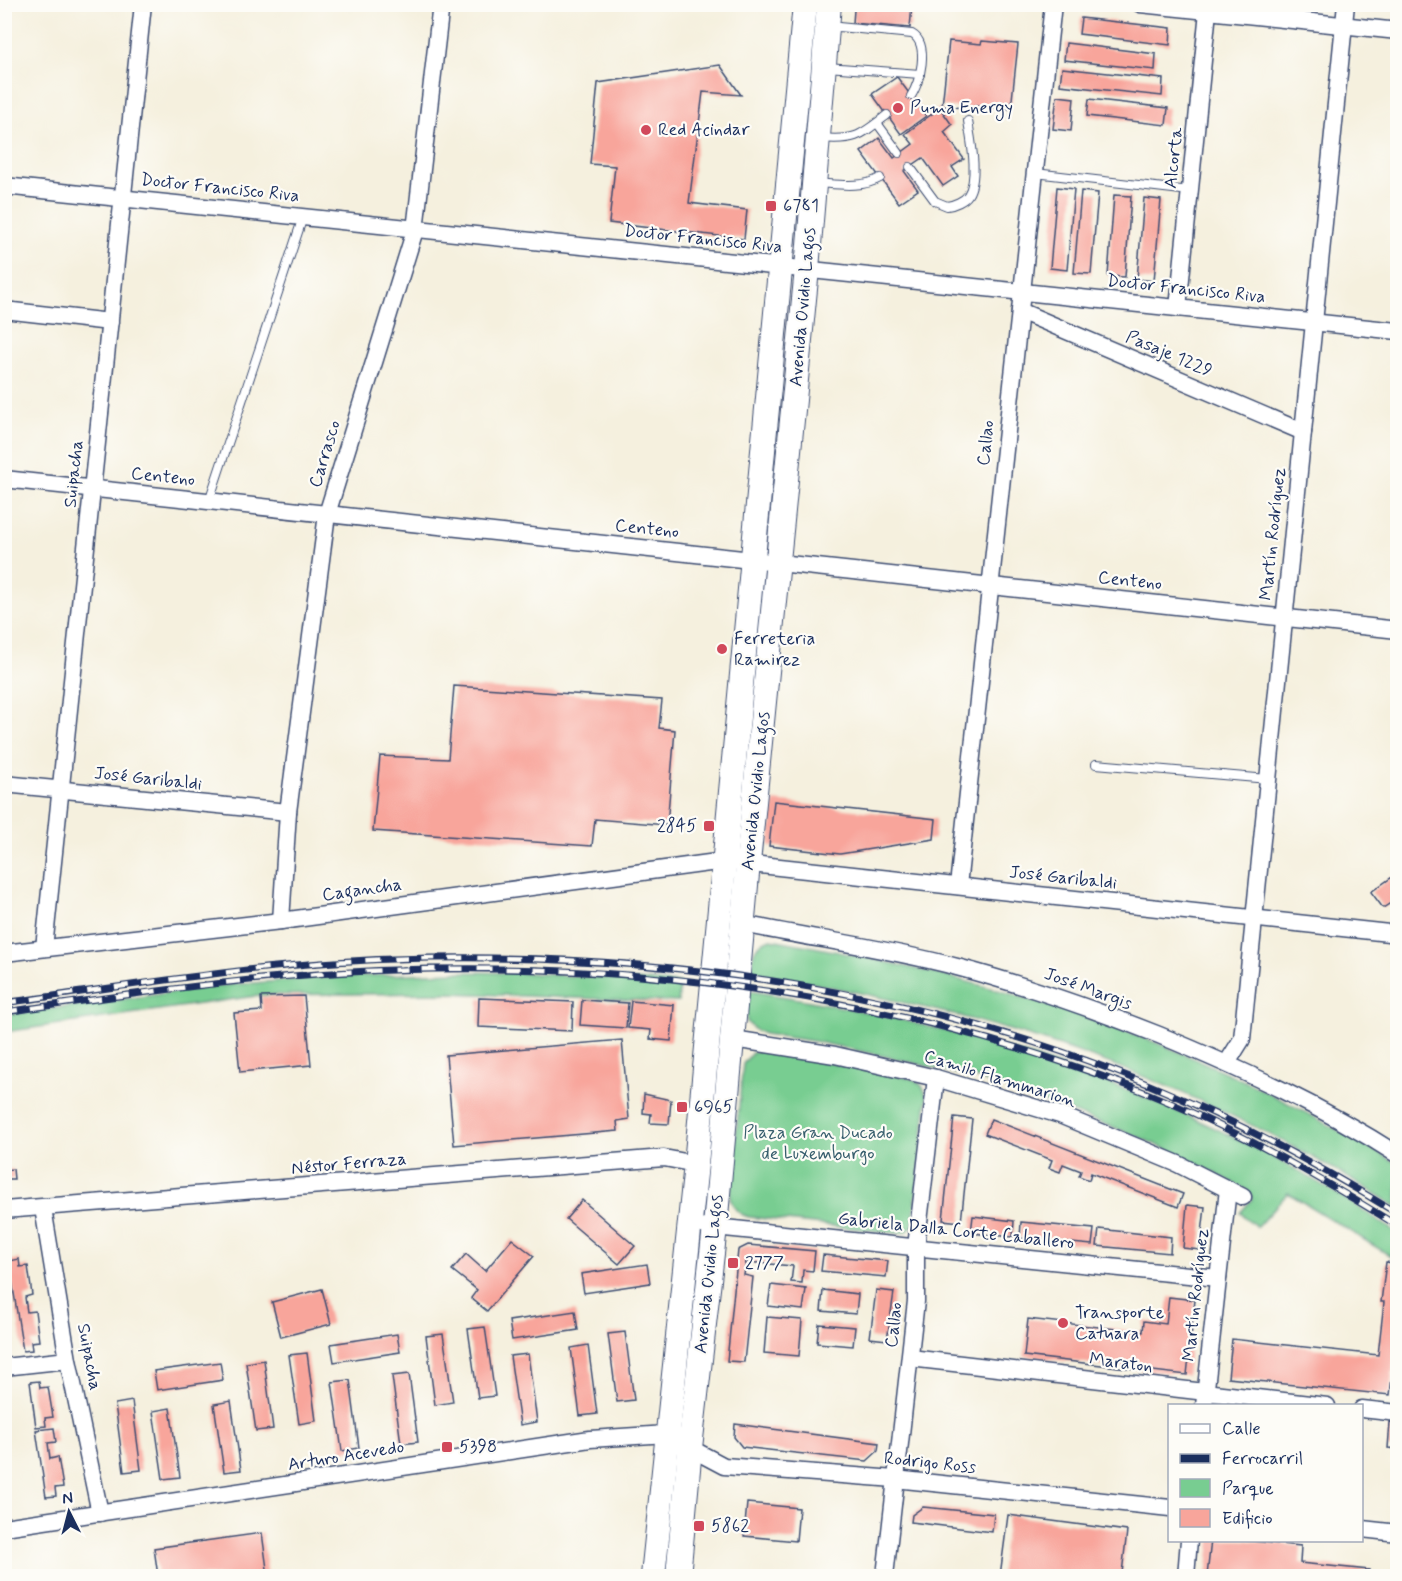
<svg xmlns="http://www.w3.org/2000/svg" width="1402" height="1581" font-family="Mynerve,sans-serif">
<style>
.green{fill:#78cd91;stroke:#4a7e78;stroke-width:1.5}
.building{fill:#f8a59b}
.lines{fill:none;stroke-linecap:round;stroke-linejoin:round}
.service-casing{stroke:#3c4c71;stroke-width:10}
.minor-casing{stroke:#3c4c71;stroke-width:19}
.secondary-casing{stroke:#3c4c71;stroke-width:26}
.service{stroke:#fff;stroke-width:8}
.minor{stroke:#fff;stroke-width:16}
.secondary{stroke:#fff;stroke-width:24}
.rail-casing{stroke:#1b2f5e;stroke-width:7}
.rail{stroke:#fdfcf7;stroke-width:4.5;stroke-dasharray:14;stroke-linecap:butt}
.poi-dot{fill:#d1495b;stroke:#fdfcf7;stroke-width:2}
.labels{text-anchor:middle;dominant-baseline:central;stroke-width:4.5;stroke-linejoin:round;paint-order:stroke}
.poi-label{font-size:18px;fill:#1b2f5e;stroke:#fdfcf7;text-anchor:start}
.street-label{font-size:18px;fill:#1b2f5e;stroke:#fdfcf7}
.park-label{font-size:18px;fill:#375e6d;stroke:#fdfcf7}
</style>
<rect width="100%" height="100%" fill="#fdfcf7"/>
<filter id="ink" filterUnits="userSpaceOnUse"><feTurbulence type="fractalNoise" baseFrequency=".0167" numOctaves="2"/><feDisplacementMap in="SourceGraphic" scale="12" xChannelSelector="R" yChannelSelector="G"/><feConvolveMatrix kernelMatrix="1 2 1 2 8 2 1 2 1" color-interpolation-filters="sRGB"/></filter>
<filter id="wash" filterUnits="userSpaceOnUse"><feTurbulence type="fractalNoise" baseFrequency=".008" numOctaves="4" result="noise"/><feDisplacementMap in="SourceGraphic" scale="24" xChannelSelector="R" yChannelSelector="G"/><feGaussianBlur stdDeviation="1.35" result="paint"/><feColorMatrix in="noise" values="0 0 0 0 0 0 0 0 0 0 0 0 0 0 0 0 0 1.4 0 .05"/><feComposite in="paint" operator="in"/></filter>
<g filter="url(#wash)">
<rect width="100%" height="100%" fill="#f5f0de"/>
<g class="green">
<path d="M 771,939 C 927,967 1080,1006 1225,1072 C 1284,1099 1341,1132 1398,1164 L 1397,1207 C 1272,1128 1135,1065 992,1025 C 913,1003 833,987 752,971 C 753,953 752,945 771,939 Z"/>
<polygon points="454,972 526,973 680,983 678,1002 448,993 263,995 5,1032 5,1015 228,985 318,978"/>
<path d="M 750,991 C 974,1024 1210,1102 1397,1233 L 1397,1260 L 1288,1193 L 1257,1227 L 1240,1213 L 1252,1199 L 1249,1191 L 1180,1155 L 1129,1133 L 983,1080 L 902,1060 L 813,1041 L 764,1034 L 755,1030 L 747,1022 L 746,1012 Z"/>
<path d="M 762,1050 L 913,1079 C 923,1085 925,1089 927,1099 L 913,1226 L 906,1232 L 896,1233 L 749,1217 C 738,1214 734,1209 730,1198 L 743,1064 L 752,1053 Z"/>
</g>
<g id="blocks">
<g class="building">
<polygon points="861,4 912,5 910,28 853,23 854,10"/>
<polygon points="1081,18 1171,28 1170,45 1079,34"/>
<polygon points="949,41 981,44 982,41 1018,44 1011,109 975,106 975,109 942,106"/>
<polygon points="1066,43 1156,54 1155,70 1064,60"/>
<polygon points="720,65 741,95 703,92 689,203 747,210 744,239 609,223 615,166 590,164 598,83"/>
<polygon points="1062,68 1163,79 1162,96 1060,85"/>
<polygon points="897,77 926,116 901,134 872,94"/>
<polygon points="1057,96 1074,98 1071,131 1053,129"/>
<polygon points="1089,99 1168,108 1166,125 1087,116"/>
<polygon points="940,108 952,125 944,132 964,159 952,167 958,176 943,186 923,158 904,171 918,190 899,203 861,152 879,138 894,158 913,144 905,134"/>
<polygon points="1057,187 1074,189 1067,270 1050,268"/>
<polygon points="1081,191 1098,193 1091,274 1074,273"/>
<polygon points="1114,195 1131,196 1125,277 1108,276"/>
<polygon points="1144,198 1161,200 1154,281 1137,279"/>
<polygon points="454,686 662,700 659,728 675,730 667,825 595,819 592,846 373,831 380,756 448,759"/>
<polygon points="774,801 936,819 934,839 840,854 769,846"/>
<polygon points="1398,873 1398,898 1383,908 1371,892"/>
<polygon points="304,996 311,1065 240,1072 234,1013 262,1011 261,997"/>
<polygon points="479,998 573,1002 572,1031 478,1027"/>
<polygon points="582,1000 628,1003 626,1028 580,1025"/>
<polygon points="631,1001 674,1005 671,1041 650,1039 651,1030 628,1028"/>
<polygon points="622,1040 629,1119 617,1121 618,1131 454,1145 446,1055"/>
<polygon points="644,1094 671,1100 669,1124 650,1123 651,1114 643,1113"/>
<polygon points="954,1117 972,1119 961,1222 943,1220"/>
<polygon points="991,1119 1183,1194 1178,1207 1091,1173 1089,1180 1079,1176 1081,1171 1063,1164 1060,1172 1049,1168 1052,1160 985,1134"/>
<polygon points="13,1169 14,1179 4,1179 4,1170"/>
<polygon points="582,1200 635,1246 619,1264 566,1219"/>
<polygon points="1187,1205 1205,1207 1200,1250 1183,1248"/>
<polygon points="973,1216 1014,1221 1013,1237 971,1233"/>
<polygon points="1021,1222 1094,1229 1092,1245 1020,1238"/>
<polygon points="1099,1229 1171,1237 1170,1253 1097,1246"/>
<polygon points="512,1239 534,1256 487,1311 471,1298 477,1290 452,1270 466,1254 485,1271"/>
<polygon points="748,1245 815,1251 813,1271 803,1270 802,1283 791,1282 793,1266 746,1262 744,1275 753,1277 744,1362 727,1361 738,1250"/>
<polygon points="823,1255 888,1261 886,1277 821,1271"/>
<polygon points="19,1259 20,1267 28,1266 32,1295 25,1297 26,1305 27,1312 35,1311 39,1341 31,1342 32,1350 23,1351 9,1261"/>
<polygon points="1386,1262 1398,1264 1398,1326 1390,1395 1228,1378 1232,1339 1378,1355 1384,1302 1381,1302"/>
<polygon points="647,1264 650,1283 584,1293 581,1274"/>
<polygon points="771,1285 806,1289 803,1310 768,1306"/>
<polygon points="322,1289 331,1324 281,1337 272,1302"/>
<polygon points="823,1290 858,1294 856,1314 821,1311"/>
<polygon points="876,1290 894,1292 887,1340 870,1338"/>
<polygon points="1169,1297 1195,1300 1187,1375 1024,1356 1028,1319 1143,1332 1144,1321 1166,1324"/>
<polygon points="575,1311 578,1330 512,1340 509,1321"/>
<polygon points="767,1317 802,1320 799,1356 764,1353"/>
<polygon points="819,1324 855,1327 853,1346 817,1343"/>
<polygon points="485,1327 495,1396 478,1398 468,1329"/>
<polygon points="625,1332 634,1400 617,1402 608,1334"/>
<polygon points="397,1334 400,1352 334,1362 331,1344"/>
<polygon points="443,1334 453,1402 435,1405 426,1336"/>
<polygon points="588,1345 597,1414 580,1416 571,1348"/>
<polygon points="307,1353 316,1421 299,1424 289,1355"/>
<polygon points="528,1354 537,1422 520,1425 510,1356"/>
<polygon points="264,1360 273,1429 256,1431 246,1363"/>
<polygon points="220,1362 223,1380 157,1390 154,1371"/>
<polygon points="409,1374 418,1442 401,1444 392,1376"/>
<polygon points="350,1380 359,1448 342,1451 332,1382"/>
<polygon points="39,1381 40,1388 48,1387 53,1417 45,1418 46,1426 36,1427 30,1382"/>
<polygon points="132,1401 141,1470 124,1472 115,1404"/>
<polygon points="231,1401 241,1470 224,1472 214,1404"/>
<polygon points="170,1408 180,1477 163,1479 153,1411"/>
<polygon points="1390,1422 1398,1423 1398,1449 1388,1448"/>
<polygon points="735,1424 879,1443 878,1451 867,1461 742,1447 734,1437"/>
<polygon points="54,1428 56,1442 48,1443 50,1459 58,1457 63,1487 55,1488 56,1496 46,1497 36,1430"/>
<polygon points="747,1503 799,1508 796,1541 744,1536"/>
<polygon points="923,1507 994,1514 992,1532 911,1522 912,1515"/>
<polygon points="1008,1515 1127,1531 1122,1573 1144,1575 1144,1576 1000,1576"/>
<polygon points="262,1533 268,1576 158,1576 154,1548"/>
<polygon points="1211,1540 1242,1540 1301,1546 1300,1563 1369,1570 1369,1574 1376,1575 1375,1576 1207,1576"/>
<polygon points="1396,1552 1398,1552 1398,1576 1394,1576"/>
</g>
</g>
</g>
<g filter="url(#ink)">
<use href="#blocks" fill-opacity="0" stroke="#3c4c71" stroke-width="1.5"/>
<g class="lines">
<g class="service-casing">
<g id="service">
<path d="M 828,26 L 912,34 C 930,44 920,83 911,96"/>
<polyline points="827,67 920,74"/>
<polyline points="877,123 899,153"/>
<path d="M 820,138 C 856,141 860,136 887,115"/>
<path d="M 910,167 L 935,201 L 947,206 C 954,205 964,201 968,195 C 979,178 971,140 968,121"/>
<polyline points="1035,173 1190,191"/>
<path d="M 815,183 C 836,184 861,189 880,178"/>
<polyline points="209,501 303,217"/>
<polyline points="1096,764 1268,779"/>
</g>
</g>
<g class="minor-casing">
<g id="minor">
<polyline points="1140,4 1398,31"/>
<polyline points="4,186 1398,331"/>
<polyline points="1178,308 1208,11"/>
<polyline points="4,310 110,322"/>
<polyline points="1020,311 1303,432"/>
<polyline points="4,479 1398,630"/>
<polyline points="4,784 288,812"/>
<polyline points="958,886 1053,4"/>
<polyline points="281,921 288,812 327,514 415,230 441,4"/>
<path d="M 743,924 C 814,939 887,948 957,967 C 1025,985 1093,1009 1159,1035 C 1241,1069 1322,1106 1398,1155"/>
<polyline points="44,948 143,4"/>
<polyline points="4,953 281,921 724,861 1398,934"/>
<polyline points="733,1039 835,1055 936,1078 1060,1115 1178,1164 1243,1197"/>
<polyline points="1227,1063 1242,1039 1346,4"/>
<polyline points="43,1208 68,1360 100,1513"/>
<polyline points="4,1210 664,1158 696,1164"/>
<polyline points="705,1226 1218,1278"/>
<polyline points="910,1358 1327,1406"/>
<polyline points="4,1367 68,1360"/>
<polyline points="1204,1406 1228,1189"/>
<polyline points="1362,1409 1398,1413"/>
<polyline points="4,1527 590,1439 667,1434 690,1448 724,1466 895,1479 1170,1508"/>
<polyline points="1362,1529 1398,1533"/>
<polyline points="885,1576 916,1301 916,1247 936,1078"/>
<polyline points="1186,1576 1189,1540"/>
</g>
</g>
<g class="secondary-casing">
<g id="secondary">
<polyline points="653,1576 696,1164 805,4"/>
<polyline points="678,1576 690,1448 715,1227 748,863 807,269 829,4"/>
</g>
</g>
<use href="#service" class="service"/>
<use href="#minor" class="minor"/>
<use href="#secondary" class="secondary"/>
<g class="rail-casing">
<g id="rail">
<path d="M 4,1003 C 134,985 263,963 394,959 C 672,950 959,993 1213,1113 C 1277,1143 1338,1177 1398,1214"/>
<path d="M 4,1012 C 134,994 263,974 394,970 C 646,961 898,997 1134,1088 C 1227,1124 1314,1174 1398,1226"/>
</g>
</g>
<use href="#rail" class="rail"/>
</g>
</g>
<g class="poi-dot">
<circle cx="898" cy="108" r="6"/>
<circle cx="646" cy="130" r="6"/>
<rect x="765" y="200" width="12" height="12" rx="3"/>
<circle cx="722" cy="649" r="6"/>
<rect x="703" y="820" width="12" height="12" rx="3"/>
<rect x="676" y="1101" width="12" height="12" rx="3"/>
<rect x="727" y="1257" width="12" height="12" rx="3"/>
<circle cx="1063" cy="1323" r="6"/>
<rect x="441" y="1441" width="12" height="12" rx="3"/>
<rect x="693" y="1520" width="12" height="12" rx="3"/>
</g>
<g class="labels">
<g class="poi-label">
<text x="910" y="108">Puma Energy</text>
<text x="658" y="130">Red Acindar</text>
<text x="783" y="206">6781</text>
<text x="734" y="639">Ferreteria<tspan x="734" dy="21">Ramirez</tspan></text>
<text x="697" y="826" text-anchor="end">2845</text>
<text x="694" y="1107">6965</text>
<text x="745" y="1263">2777</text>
<text x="1075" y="1313">Transporte<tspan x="1075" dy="21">Catuara</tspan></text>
<text x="459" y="1447">5398</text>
<text x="711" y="1526">5862</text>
</g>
<g class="street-label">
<text transform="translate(1174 158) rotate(-84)">Alcorta</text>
<text transform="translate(220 188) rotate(6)">Doctor Francisco Riva</text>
<text transform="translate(703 239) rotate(6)">Doctor Francisco Riva</text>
<text transform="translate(1186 289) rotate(6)">Doctor Francisco Riva</text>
<text transform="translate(803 307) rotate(-85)">Avenida Ovidio Lagos</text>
<text transform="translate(1169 354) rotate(23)">Pasaje 1229</text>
<text transform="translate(986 443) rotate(-84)">Callao</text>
<text transform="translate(325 454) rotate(-73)">Carrasco</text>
<text transform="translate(74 474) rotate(-84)">Suipacha</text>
<text transform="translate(163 477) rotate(6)">Centeno</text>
<text transform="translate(647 529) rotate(6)">Centeno</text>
<text transform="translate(1273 534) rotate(-84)">Martín Rodríguez</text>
<text transform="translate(1130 581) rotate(6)">Centeno</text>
<text transform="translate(148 779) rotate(6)">José Garibaldi</text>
<text transform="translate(756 791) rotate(-84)">Avenida Ovidio Lagos</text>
<text transform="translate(1063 878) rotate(6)">José Garibaldi</text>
<text transform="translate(362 890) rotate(-8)">Cagancha</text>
<text transform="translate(1088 989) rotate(20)">José Margis</text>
<text transform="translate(1000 1079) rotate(17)">Camilo Flammarion</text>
<text transform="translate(349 1164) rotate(-5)">Néstor Ferraza</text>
<text transform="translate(956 1231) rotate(6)">Gabriela Dalla Corte Caballero</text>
<text transform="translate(709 1274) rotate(-84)">Avenida Ovidio Lagos</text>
<text transform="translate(1196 1295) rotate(-84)">Martín Rodríguez</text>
<text transform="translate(894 1325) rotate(-84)">Callao</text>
<text transform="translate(89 1357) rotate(79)">Suipacha</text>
<text transform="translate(1121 1363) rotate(7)">Maraton</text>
<text transform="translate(346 1456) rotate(-9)">Arturo Acevedo</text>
<text transform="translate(930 1463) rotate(6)">Rodrigo Ross</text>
</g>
<g class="park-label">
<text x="818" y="1133">Plaza Gran Ducado<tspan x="818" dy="21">de Luxemburgo</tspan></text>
</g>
</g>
<rect width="1402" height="1581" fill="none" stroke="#fdfcf7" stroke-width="24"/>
<rect x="1168" y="1404" width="195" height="138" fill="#fdfcf7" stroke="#a3aaba" stroke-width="1.5"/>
<rect x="1180" y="1424" width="30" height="9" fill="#ffffff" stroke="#a3aaba" stroke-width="1.5"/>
<text x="1222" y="1434" font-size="18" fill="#1b2f5e">Calle</text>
<rect x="1180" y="1454" width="30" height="9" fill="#1b2f5e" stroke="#a3aaba" stroke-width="1.5"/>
<text x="1222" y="1464" font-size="18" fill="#1b2f5e">Ferrocarril</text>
<rect x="1180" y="1479" width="30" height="18" fill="#78cd91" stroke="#a3aaba" stroke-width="1.5"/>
<text x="1222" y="1494" font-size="18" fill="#1b2f5e">Parque</text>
<rect x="1180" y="1509" width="30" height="18" fill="#f8a59b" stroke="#a3aaba" stroke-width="1.5"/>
<text x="1222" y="1524" font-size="18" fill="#1b2f5e">Edificio</text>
<g transform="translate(69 1512) rotate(354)" stroke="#fdfcf7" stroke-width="4.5" paint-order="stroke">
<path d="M0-4.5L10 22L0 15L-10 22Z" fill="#1b2f5e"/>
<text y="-9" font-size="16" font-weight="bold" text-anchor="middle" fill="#1b2f5e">N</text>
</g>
</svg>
